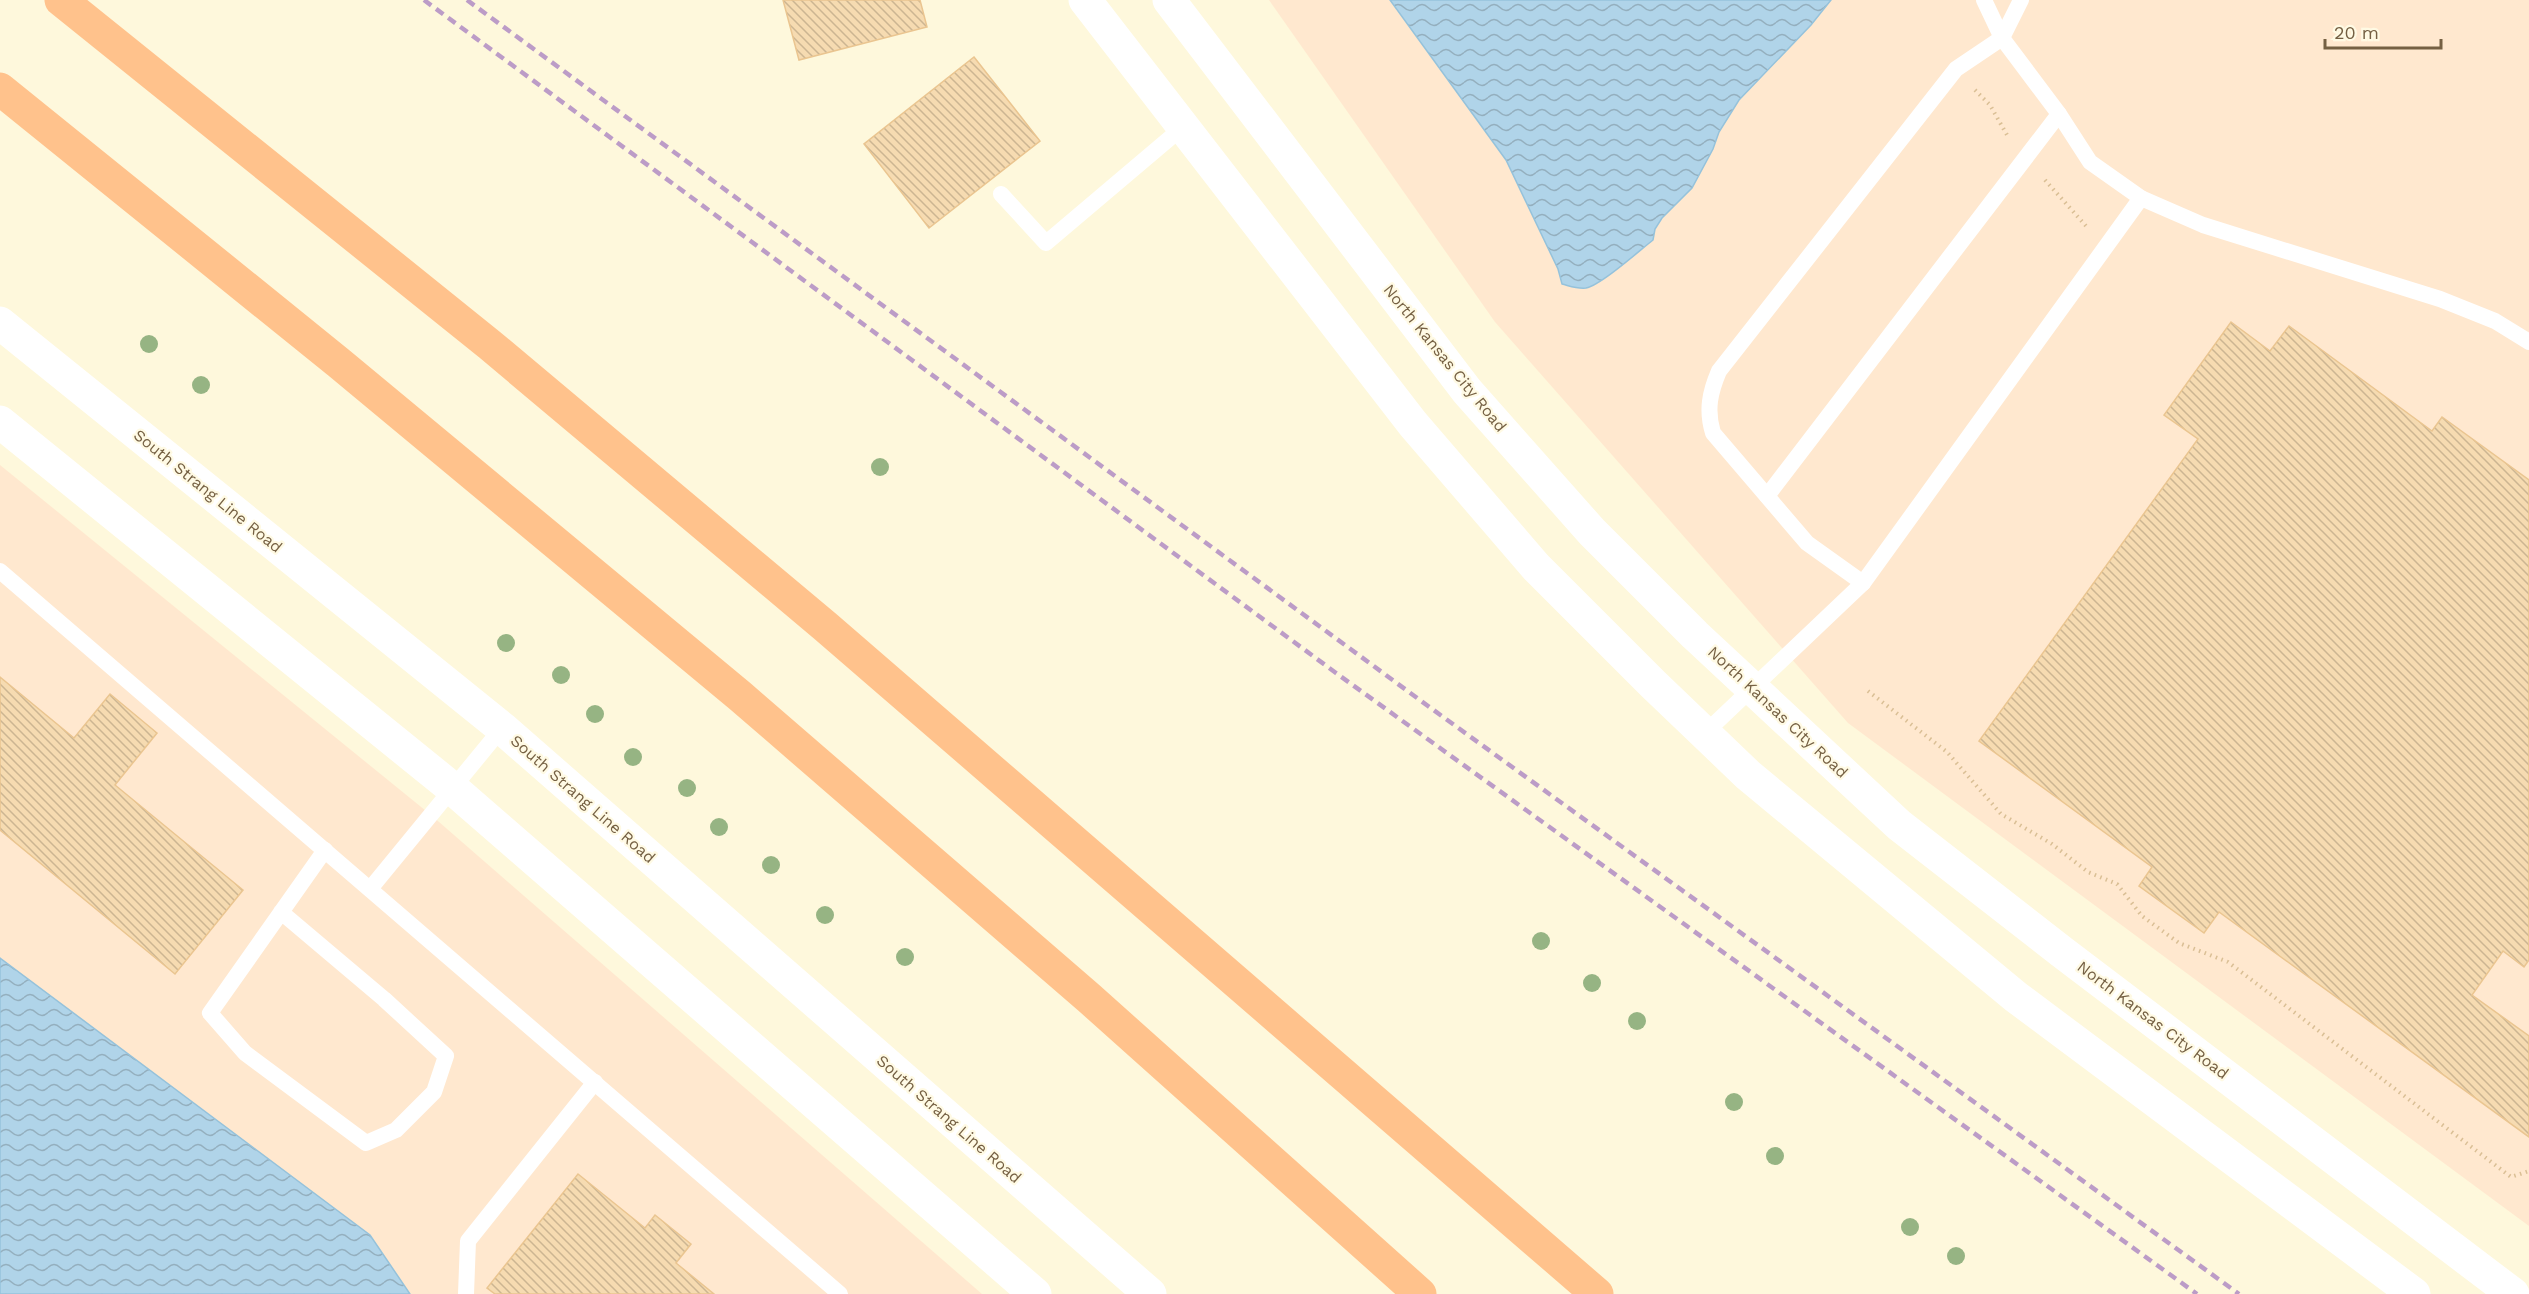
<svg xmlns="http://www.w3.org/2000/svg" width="2529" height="1294" font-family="'Work Sans',sans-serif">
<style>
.commercial{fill:#ffe8cf}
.water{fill:url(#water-waves);stroke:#95c2db;stroke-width:1.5}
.building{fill:url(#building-back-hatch);stroke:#eac590;stroke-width:1.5}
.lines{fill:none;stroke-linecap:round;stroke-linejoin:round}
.path{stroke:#dabf95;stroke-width:4;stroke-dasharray:1.5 4.5;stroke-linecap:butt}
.service{stroke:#fff;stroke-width:16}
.secondary{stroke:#fff;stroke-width:33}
.motorway{stroke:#ffc28c;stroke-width:33}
.rail{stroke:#bc9cc7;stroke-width:4.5;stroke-dasharray:9 6;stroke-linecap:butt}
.tree{fill:#96b483}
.labels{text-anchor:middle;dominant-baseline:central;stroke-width:4.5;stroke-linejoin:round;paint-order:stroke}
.street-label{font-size:16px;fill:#756043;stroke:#fffae4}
</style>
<defs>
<pattern id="water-waves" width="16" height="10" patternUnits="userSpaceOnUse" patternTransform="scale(1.5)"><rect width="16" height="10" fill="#b0d4e9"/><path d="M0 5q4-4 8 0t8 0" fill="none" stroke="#94afbe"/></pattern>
<pattern id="building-back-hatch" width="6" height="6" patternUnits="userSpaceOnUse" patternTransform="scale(1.5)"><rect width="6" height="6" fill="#f6dbb1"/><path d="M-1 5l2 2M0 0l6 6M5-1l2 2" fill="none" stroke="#ccb592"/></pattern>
</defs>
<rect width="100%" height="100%" fill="#fef8dc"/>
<g class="commercial">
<polygon points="1269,0 2529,0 2529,1226 1848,723 1495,322"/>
<polygon points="0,465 431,815 982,1294 0,1294"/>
</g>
<g class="water">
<path d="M 1390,0 L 1831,0 L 1811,25 L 1739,100 L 1719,132 L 1713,149 L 1692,188 L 1662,218 L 1655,229 L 1653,240 C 1639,251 1601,285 1586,288 C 1577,289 1570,286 1562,284 L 1558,269 L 1506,160 Z"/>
<polygon points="0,958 370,1235 410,1294 0,1294"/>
</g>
<g class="building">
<polygon points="783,0 920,0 927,27 799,60"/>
<polygon points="974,57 1040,141 929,228 864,144"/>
<polygon points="2231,322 2270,351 2289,326 2432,431 2442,417 2529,480 2529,960 2524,967 2503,951 2472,995 2529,1036 2529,1137 2219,912 2204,933 2139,886 2152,867 1979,741 2198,439 2164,415"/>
<polygon points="0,677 74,738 110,694 157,733 115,785 243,890 175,974 0,830"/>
<polygon points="578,1174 645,1228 655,1215 691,1244 676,1263 714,1294 495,1294 487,1288"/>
</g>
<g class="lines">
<g class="path">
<polyline points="1975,90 1990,105 2007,135"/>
<polyline points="2045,180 2086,226"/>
<polyline points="1868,691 1947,752 2001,814 2052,844 2088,872 2117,884 2142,916 2179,943 2228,962 2511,1177 2529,1171"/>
</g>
<g class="service">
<polyline points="1984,0 2002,38 2059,114 2090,162 2141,198 2203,225 2440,299 2495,321 2529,342"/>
<polyline points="1001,194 1046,243 1183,127"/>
<polyline points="1767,496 2059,114"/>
<polyline points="0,571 840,1294"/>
<path d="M 1863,583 L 1807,543 L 1713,433 C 1706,410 1710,392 1719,371 L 1956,69 L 2002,38 L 2021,0"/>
<polyline points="1705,733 1863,583 2141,198"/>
<polyline points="370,889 502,728"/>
<polyline points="281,912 384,999 446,1056 434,1092 396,1130 366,1143 245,1053 210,1013 325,850"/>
<polyline points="466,1294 468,1241 595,1082"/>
</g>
<g class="secondary">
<polyline points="1085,0 1413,424 1536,567 1653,684 1748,775 2016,997 2414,1294"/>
<polyline points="1169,0 1467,391 1592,532 1695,635 1899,825 2062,952 2513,1294"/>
<polyline points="0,323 502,728 1150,1294"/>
<polyline points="0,422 452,788 1035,1294"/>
</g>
<g class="motorway">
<polyline points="61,0 490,345 826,627 1597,1294"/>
<polyline points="0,89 339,363 740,696 1089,998 1420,1294"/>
</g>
<g class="rail">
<polyline points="424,0 1336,673 2197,1294"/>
<polyline points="467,0 1428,706 2239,1294"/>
</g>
</g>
<g class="tree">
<circle cx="149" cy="344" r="9"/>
<circle cx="201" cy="385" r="9"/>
<circle cx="880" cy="467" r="9"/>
<circle cx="506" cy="643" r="9"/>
<circle cx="561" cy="675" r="9"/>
<circle cx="595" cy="714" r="9"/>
<circle cx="633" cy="757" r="9"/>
<circle cx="687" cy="788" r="9"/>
<circle cx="719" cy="827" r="9"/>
<circle cx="771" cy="865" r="9"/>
<circle cx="825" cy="915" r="9"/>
<circle cx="1541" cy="941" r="9"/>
<circle cx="905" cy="957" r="9"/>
<circle cx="1592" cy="983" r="9"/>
<circle cx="1637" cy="1021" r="9"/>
<circle cx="1734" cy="1102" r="9"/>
<circle cx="1775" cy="1156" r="9"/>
<circle cx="1910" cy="1227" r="9"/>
<circle cx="1956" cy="1256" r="9"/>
</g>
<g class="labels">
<g class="street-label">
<text transform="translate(1445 358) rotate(51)">North Kansas City Road</text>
<text transform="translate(208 491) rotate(39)">South Strang Line Road</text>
<text transform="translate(1778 712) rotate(43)">North Kansas City Road</text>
<text transform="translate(583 799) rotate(41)">South Strang Line Road</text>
<text transform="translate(2153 1020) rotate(37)">North Kansas City Road</text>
<text transform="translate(949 1119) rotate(41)">South Strang Line Road</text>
</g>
</g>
<path d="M2325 39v9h116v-9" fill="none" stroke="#756043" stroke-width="3"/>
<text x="2334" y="39" font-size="18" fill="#756043" stroke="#fffae4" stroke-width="4.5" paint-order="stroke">20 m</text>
</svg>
